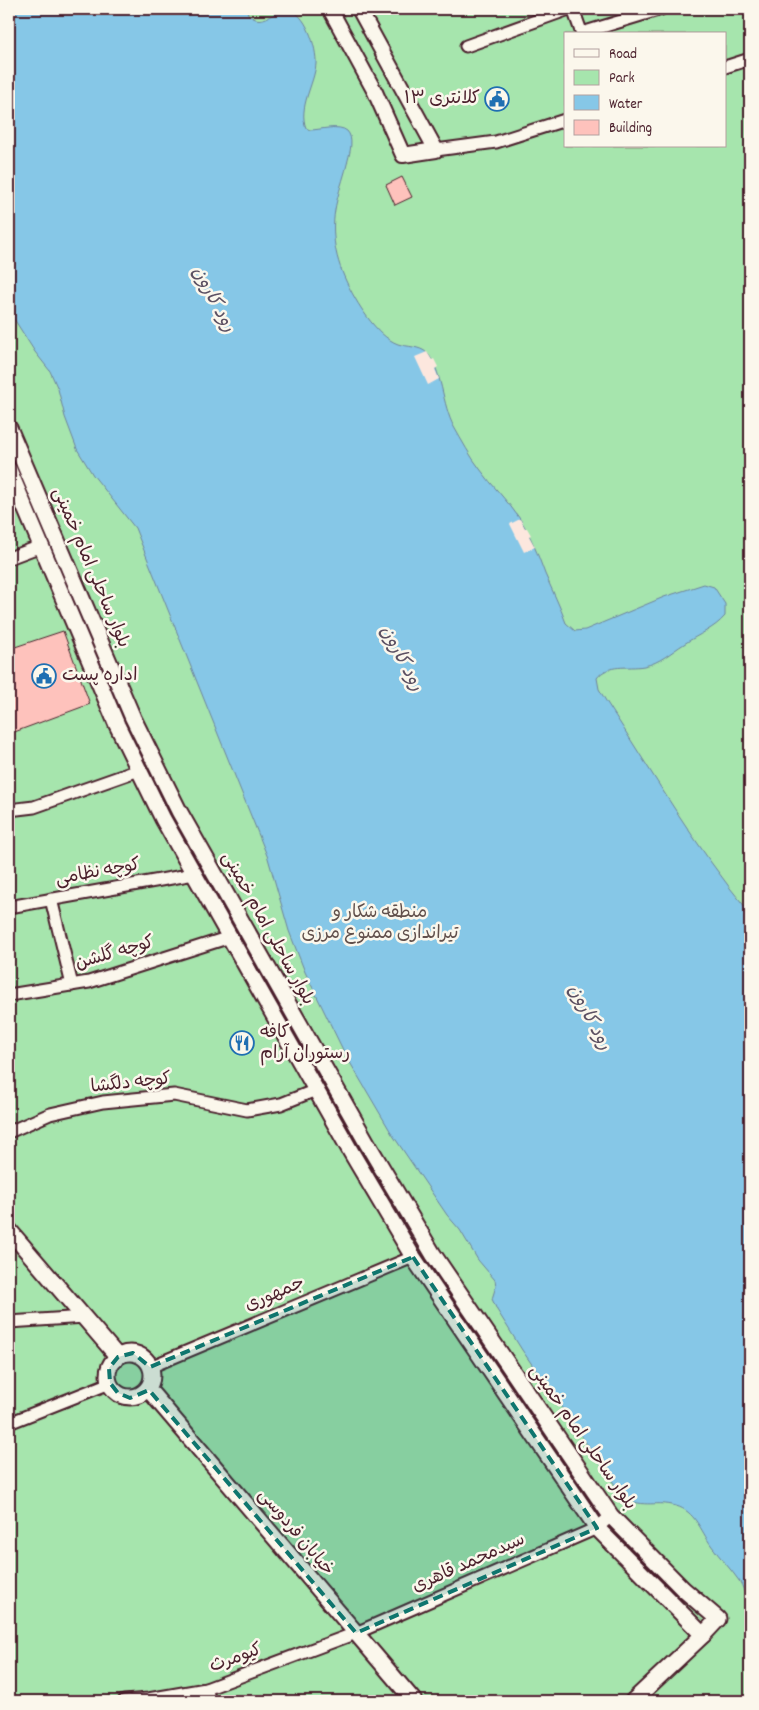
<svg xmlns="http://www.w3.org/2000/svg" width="759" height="1710" font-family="Dekko,'Playpen Sans Arabic',sans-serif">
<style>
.green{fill:#a6e5ad;stroke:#78826c;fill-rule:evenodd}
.water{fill:#86c7e7;stroke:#6e849c}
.pier{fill:#fce7de}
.building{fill:#fec2bc;stroke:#4a1f2b}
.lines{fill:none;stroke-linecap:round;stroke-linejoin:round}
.minor-casing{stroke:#4a1f2b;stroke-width:15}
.tertiary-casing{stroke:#4a1f2b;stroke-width:18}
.secondary-casing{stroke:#4a1f2b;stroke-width:19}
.minor{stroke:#fbf7ec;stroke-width:11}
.tertiary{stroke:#fbf7ec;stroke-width:14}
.secondary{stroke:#fbf7ec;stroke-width:15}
.marked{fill:#0f766e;fill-opacity:0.2;stroke:#0f766e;stroke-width:4;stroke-dasharray:10 6;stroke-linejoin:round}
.labels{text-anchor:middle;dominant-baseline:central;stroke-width:5;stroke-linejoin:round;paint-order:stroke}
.poi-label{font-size:18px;fill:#4a1f2b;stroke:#fbf7ec;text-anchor:start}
.street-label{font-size:18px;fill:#4a1f2b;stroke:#fbf7ec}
.park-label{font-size:18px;fill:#61504c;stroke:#fbf7ec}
.water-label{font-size:19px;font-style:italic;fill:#5c5163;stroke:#fbf7ec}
</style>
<rect width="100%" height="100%" fill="#fce7de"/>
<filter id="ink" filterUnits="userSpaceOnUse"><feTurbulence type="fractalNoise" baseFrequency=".02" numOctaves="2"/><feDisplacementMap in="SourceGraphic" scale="10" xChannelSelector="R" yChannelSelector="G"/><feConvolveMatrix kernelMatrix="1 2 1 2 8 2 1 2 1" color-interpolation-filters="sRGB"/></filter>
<g filter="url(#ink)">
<path class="green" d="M 9,9 L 750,9 L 750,1701 L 9,1701 ZM 565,34 L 725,34 L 725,146 L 565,146 Z"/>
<path class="water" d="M 9,9 L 247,9 L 248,14 C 262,28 272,11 287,10 C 306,10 317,49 316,64 C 314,85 298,107 306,128 L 310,130 C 320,130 339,124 347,131 C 354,138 350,152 348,160 C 345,174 340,187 337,200 C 330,228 334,255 346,281 C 356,302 376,336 398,344 C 407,347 420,346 427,353 C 442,369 442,405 454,427 C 462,441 470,456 480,469 C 492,486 508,501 520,519 C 531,536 538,555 545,574 C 552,590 560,606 566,623 L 575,631 L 585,630 L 664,597 L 704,584 L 714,587 L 725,604 L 725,616 C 714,629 699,634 684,644 C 671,652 660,663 644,666 C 628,669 608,663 597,678 L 599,689 L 606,701 C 652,772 695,847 750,913 L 750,1613 L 748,1611 C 747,1601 745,1591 740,1582 C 731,1569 720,1558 711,1545 C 701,1531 695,1511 676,1506 C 656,1500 645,1509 624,1498 L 522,1350 L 497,1310 L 492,1299 L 496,1286 L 495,1280 L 478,1260 L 460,1230 L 447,1215 L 392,1134 L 345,1054 L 305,972 L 289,931 L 268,858 L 135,528 L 93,475 L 77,449 L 65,417 L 58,389 L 50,371 L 35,352 L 9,311 Z"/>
<g class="pier">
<polygon points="427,352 432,360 434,359 438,367 435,369 439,379 428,385 415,357"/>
<polygon points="520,519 525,528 527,528 531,535 529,536 535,547 524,552 510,524"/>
</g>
<g class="building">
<polygon points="402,177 412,197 395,205 386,185"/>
<polygon points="63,631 90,704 9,734 9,649"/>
</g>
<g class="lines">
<g class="minor-casing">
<g id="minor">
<polyline points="573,9 582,34"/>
<polyline points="582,33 661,9"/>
<polyline points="466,46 569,9"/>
<polyline points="725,67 750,59"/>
<polyline points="436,150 496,142 565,120"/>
<polyline points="9,558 41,546"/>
<polyline points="9,810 34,807 139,770"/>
<polyline points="51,899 72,985"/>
<polyline points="9,907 194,874"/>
<polyline points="9,995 89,982 230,937"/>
<polyline points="9,1132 50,1114 103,1102 174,1095 247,1110 281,1104 316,1090"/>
<polyline points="9,1322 85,1317"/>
<polyline points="150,1367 413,1257"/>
<polyline points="9,1423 110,1383"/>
<polyline points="206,1689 210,1701"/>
<polyline points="124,1701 148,1699 206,1689 356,1633 597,1528 611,1516"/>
</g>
</g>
<g class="tertiary-casing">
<polyline id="tertiary" points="330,9 375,92 403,155 436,150 359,9"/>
</g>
<g class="secondary-casing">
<g id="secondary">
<polyline points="9,428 133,718 179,811 367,1143 433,1254 611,1516 683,1589 718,1619 703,1635 633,1701"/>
<polyline points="9,470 117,725 163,819 351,1152 413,1257 597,1528 703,1635"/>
<polyline points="9,1230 118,1357"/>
<circle cx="130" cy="1375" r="22"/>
<polyline points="148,1389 414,1701"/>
</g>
</g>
<use href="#minor" class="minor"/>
<use href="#tertiary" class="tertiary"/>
<use href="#secondary" class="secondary"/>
</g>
</g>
<path class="marked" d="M 413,1257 L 597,1528 L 356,1633 L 149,1390 L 130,1398 L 118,1393 L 110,1383 L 109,1368 L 118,1357 L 133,1353 L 150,1367 Z"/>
<defs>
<g id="civic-ring" transform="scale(1.25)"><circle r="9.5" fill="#fbf7ec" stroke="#1f6fb2" stroke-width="1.5"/><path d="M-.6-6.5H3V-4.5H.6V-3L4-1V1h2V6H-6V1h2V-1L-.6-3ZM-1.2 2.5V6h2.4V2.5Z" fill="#1f6fb2"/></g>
<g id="restaurant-ring" transform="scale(1.25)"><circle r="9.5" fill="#fbf7ec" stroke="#1f6fb2" stroke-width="1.5"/><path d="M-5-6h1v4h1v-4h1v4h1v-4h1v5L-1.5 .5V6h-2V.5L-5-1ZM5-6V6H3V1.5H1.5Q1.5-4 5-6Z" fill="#1f6fb2"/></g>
</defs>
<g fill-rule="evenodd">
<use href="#civic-ring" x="497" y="99"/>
<use href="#civic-ring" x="44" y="676"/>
<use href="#restaurant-ring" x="242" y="1043"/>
</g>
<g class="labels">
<g class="poi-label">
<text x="480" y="99" text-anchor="end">کلانتری ۱۳</text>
<text x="62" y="676">اداره پست</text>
<text x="260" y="1033">کافه<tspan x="260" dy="21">رستوران آرام</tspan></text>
</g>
<g class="street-label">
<text transform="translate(90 568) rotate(67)">بلوار ساحلی امام خمینی</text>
<text transform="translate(98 873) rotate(-10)">کوچه نظامی</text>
<text transform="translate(267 929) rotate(61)">بلوار ساحلی امام خمینی</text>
<text transform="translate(115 954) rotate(-16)">کوچه گلشن</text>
<text transform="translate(131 1084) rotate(-6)">کوچه دلگشا</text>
<text transform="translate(275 1295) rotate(-23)">جمهوری</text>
<text transform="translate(582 1438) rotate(55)">بلوار ساحلی امام خمینی</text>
<text transform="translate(295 1533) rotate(50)">خیابان فردوسی</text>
<text transform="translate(469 1564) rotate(-24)">سیدمحمد قاهری</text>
<text transform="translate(236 1659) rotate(-20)">کیومرث</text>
</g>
<g class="park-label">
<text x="380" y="913">منطقه شکار و<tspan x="380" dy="21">تیراندازی ممنوع مرزی</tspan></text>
</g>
<g class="water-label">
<text transform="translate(212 300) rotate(62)">رود کارون</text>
<text transform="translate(400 659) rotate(62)">رود کارون</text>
<text transform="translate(588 1018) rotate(62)">رود کارون</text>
</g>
</g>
<rect width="759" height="1710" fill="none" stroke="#fbf7ec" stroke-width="30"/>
<rect x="15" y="15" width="729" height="1680" fill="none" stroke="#4a1f2b" stroke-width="2" filter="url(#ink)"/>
<rect x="564" y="32" width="162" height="115" fill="#fbf7ec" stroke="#b4a19f"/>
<rect x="574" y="49" width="25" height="8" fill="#fbf7ec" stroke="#b4a19f"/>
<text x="609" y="58" font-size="15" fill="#4a1f2b">Road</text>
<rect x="574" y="70" width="25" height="15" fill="#a6e5ad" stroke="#b4a19f"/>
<text x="609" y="82" font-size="15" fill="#4a1f2b">Park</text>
<rect x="574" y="95" width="25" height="15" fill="#86c7e7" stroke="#b4a19f"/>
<text x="609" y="108" font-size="15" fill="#4a1f2b">Water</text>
<rect x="574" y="120" width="25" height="15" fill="#fec2bc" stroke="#b4a19f"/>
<text x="609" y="132" font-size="15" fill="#4a1f2b">Building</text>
</svg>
